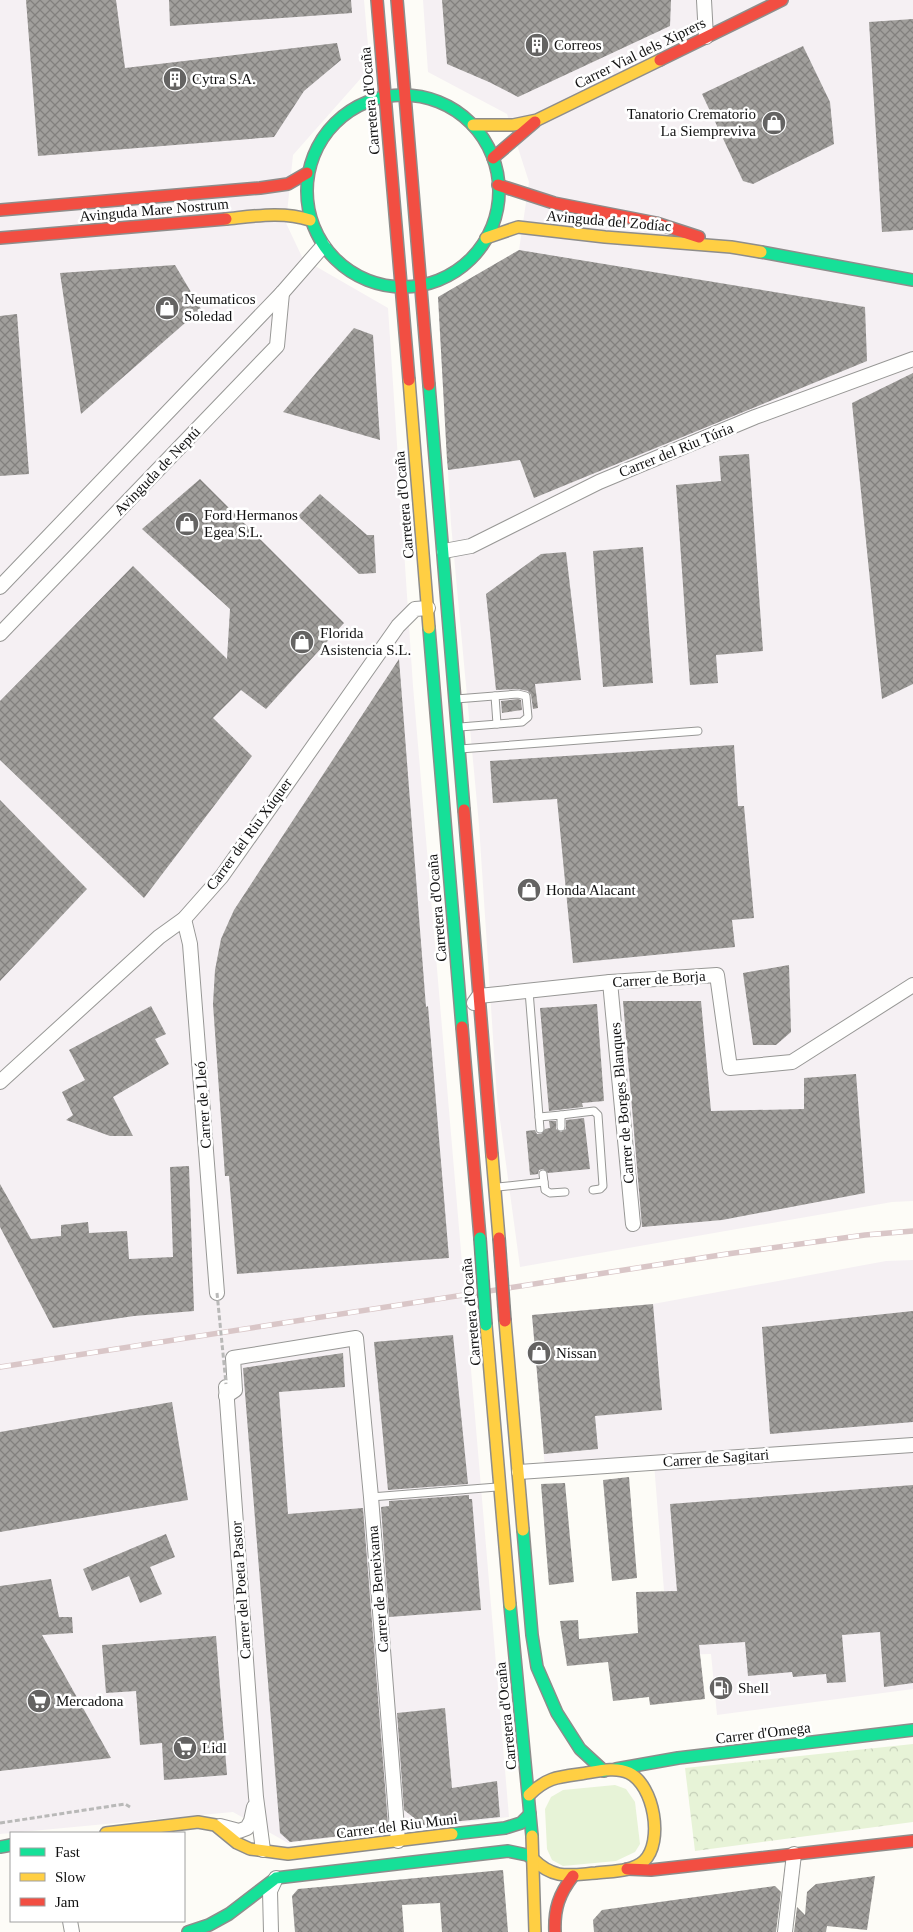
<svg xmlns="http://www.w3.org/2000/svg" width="913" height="1932" font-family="'Times New Roman',serif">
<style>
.industrial{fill:#f5f0f3}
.grass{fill:#e7f3d7}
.park{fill:url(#park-crowns)}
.building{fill:url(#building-cross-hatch)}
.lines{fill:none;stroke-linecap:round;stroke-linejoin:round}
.lane-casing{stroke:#979795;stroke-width:9}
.street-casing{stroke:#979795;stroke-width:16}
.fast-casing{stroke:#8e8d8b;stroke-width:14}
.slow-casing{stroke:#8e8d8b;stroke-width:14}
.jam-casing{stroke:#8e8d8b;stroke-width:14}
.path{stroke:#b9b9b8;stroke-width:3;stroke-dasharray:5 2.5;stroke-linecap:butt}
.lane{stroke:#fffffe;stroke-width:7}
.street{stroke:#fffffe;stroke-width:14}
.fast{stroke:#16e098;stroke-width:11}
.slow{stroke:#ffcf43;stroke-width:11}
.jam{stroke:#f24e42;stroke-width:11}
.rail-casing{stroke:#d9c6c7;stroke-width:5.5}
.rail{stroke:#fff;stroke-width:4;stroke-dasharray:11;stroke-linecap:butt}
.fast-bridge-casing{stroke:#858482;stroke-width:14;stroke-linecap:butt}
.jam-bridge-casing{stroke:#858482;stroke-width:14;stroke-linecap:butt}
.path-bridge{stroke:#b9b9b8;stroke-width:3;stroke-dasharray:5 2.5;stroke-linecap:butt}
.fast-bridge{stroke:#16e098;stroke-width:11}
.jam-bridge{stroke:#f24e42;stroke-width:11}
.labels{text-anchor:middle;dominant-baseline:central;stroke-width:5;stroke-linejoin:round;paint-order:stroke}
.poi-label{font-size:15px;fill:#111;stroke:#fff;text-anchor:start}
.street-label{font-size:15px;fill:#111;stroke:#fff}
</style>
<defs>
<pattern id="park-crowns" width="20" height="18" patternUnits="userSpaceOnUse" patternTransform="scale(1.25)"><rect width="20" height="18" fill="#e7f3d7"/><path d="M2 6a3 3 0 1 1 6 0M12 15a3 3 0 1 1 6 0" fill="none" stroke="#c5cfb8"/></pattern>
<pattern id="building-cross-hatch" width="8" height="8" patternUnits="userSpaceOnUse" patternTransform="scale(1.25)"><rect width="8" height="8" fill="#a19f9c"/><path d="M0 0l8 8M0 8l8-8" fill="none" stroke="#82807e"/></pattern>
</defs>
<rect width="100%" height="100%" fill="#fdfcf7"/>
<g class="industrial">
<polygon points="0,0 364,0 370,68 293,155 286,223 303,259 388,308 413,686 509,1817 288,1843 233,1812 0,1834"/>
<polygon points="423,0 913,0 913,1201 892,1202 520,1267 497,1098 479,825 451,524 438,297 519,250 529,182 507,114 428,72"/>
<polygon points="913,1260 913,1689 717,1715 711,1654 669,1655 654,1463 545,1470 532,1315 653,1304 886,1261"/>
</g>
<polygon class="grass" points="615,1785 626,1789 635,1802 640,1844 635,1852 616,1861 563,1866 552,1860 547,1849 545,1809 551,1797 563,1790"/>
<polygon class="park" points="913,1744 913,1822 695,1851 685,1768"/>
<g class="building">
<polygon points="26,0 116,0 125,68 337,43 341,60 304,91 274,137 38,156"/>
<polygon points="169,0 351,0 352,13 170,26"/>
<polygon points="442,0 671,0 670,26 518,97 489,82 447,64"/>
<polygon points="913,19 913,230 882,232 869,22"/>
<polygon points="803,46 830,102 834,144 753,184 743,181 702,94"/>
<polygon points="519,250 865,307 867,361 534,498 520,460 448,470 447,460 438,297"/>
<polygon points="175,265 201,309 81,414 60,273"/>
<polygon points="17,314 29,474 0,476 0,316"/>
<polygon points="354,328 373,335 380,440 283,412"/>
<polygon points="913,373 913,684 882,699 852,403"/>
<polygon points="749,454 763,651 716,655 718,683 690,685 676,485 721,481 719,456"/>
<polygon points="200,479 344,623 266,709 241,690 213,718 252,756 144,898 0,760 0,701 133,566 227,659 230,609 142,529"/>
<polygon points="320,494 367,535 374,535 376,573 359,574 298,516"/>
<polygon points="643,547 653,683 603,687 593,551"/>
<polygon points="566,552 581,680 535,684 538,708 533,709 531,695 528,691 518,689 496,690 486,594 541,554"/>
<polygon points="399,659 426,1007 428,1006 449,1258 237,1274 229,1176 225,1176 213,1004 215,970 221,939 234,910"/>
<polygon points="518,699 521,700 522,710 502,713 501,701"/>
<polygon points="734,745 738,806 744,806 754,918 732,920 735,947 573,963 557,799 493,803 490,761"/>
<polygon points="0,800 87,889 0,981"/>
<polygon points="789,965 791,1032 776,1045 753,1045 743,973"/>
<polygon points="623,1001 701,1001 711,1111 804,1109 804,1078 856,1074 865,1193 722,1220 642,1227"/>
<polygon points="597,1004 604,1101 582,1103 583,1107 549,1111 540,1008"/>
<polygon points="151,1006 166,1034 155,1039 169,1064 113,1097 133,1136 110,1136 66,1120 73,1115 62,1092 85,1080 69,1050"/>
<polygon points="584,1118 590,1169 548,1173 543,1169 539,1170 538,1174 530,1175 526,1131 535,1130 537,1134 541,1134 545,1129 550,1128 549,1121 556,1121 556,1129 561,1132 566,1129 566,1120"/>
<polygon points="189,1166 194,1311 134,1316 53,1328 0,1227 0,1184 31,1239 61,1236 61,1225 88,1222 89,1233 127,1231 129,1259 173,1257 170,1167"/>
<polygon points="653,1304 662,1410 595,1416 598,1449 544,1454 532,1315"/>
<polygon points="913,1311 913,1422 770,1434 762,1327"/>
<polygon points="453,1335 468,1484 388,1490 374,1342"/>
<polygon points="343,1353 345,1387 279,1392 288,1514 363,1508 388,1824 382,1831 290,1842 280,1833 243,1368"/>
<polygon points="172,1402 188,1500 0,1532 0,1432"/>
<polygon points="629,1477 637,1578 612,1581 603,1480"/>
<polygon points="565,1483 574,1582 549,1585 541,1484"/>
<polygon points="913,1485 913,1683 884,1687 880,1632 842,1635 846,1682 827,1683 826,1674 793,1677 792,1672 748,1676 745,1642 699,1645 705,1699 650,1705 649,1697 613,1701 608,1662 567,1666 560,1621 578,1620 579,1639 638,1633 636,1592 677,1591 670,1504"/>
<polygon points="469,1495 469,1499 472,1499 481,1610 389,1617 381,1507 389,1506 389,1501"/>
<polygon points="166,1534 175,1557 150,1567 162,1594 140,1603 129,1576 92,1591 83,1569"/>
<polygon points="51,1579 59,1617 72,1617 73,1633 42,1635 111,1758 0,1771 0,1586"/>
<polygon points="216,1636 227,1775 164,1780 162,1743 140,1745 136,1691 106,1693 102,1645"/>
<polygon points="445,1708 452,1788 497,1781 500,1817 423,1825 404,1810 397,1713"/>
<polygon points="503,1870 508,1932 442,1932 440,1903 402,1905 404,1932 295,1932 292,1896 298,1889"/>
<polygon points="875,1876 867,1930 827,1926 826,1932 794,1932 797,1907 805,1915 807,1892 816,1884"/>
<polygon points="775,1886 781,1892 776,1932 594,1932 593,1920 602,1910"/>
</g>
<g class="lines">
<g class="lane-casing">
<g id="lane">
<polyline points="495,696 497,724"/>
<polyline points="456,699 518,694 526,696 528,717 522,722 460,727"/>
<polyline points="460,749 698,731"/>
<polyline points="529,991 540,1129"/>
<polyline points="561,1115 594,1111 598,1115 603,1186 600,1189 593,1190"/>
<polyline points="539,1117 561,1115 561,1127"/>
<polyline points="543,1174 545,1190 550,1193 565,1192"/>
<polyline points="498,1187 544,1182"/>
<polyline points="371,1497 497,1487"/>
</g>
</g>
<g class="street-casing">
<g id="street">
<polyline points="704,0 706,37"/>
<polyline points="444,551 471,546 599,482 755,417 913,359"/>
<polyline points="0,587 282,293 323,246"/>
<polyline points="0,634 277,346 282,293"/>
<polyline points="184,919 190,944 217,1293"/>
<polyline points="610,982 633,1224"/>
<polyline points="474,1003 479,996 610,982 717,975 730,1068 792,1062 913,985"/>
<polyline points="0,1082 159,937 184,919 222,876 398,626 415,609 428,608"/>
<polyline points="226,1387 256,1797 263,1850"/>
<polyline points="226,1396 235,1390 233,1358 356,1338 371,1497 398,1841"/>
<polyline points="519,1472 913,1445"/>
<polyline points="220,1826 239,1831 247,1828 251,1821 254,1807"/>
<polyline points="70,1921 72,1932"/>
<polyline points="271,1932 270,1891 276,1878"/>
<polyline points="785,1932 794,1854"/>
</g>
</g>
<g class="fast-casing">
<g id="fast">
<circle cx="403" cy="191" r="96"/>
<polyline points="761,252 913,280"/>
<polyline points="429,385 464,810"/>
<polyline points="429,628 462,1027"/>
<polyline points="523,1530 532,1635 537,1667 557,1713 580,1749 604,1771"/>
<polyline points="510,1605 532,1836"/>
<polyline points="616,1769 678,1758 913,1730"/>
<polyline points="452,1834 505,1828 521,1823 530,1814"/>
<polyline points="0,1847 11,1845"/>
<polyline points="188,1932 209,1925 229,1914 276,1878 508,1851 527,1855 533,1859"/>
</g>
</g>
<g class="slow-casing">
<g id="slow">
<polyline points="473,125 513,125 537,120 660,60"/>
<path d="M 226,219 C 255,216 283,211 310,220"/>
<polyline points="486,238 518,227 605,237 731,247 761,252"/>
<polyline points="409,380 429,628"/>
<polyline points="492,1155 499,1238"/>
<polyline points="505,1321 523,1530"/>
<polyline points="486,1325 510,1605"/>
<path d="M 529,1795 C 546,1778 557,1777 580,1774 C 595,1772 615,1766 629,1773 C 654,1785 664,1842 644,1861 C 632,1872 611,1871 596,1873 C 570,1875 554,1880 533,1859"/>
<polyline points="106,1833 198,1822 215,1825 237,1843 250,1849 288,1854 452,1834"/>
<polyline points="532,1836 535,1932"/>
</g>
</g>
<g class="jam-casing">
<g id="jam">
<polyline points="377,0 409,380"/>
<polyline points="397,0 429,385"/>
<polyline points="660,60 782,0"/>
<polyline points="493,158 535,122"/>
<polyline points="498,185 554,203 656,223 699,237"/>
<polyline points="0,210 260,188 288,184 307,173"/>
<polyline points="0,238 226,219"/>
<polyline points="464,810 492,1155"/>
<polyline points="462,1027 480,1238"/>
<polyline points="627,1869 651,1870 913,1841"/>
<path d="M 555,1932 C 554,1909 559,1894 573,1876"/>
</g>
</g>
<polyline class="path" points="0,1823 125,1804 130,1807"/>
<use href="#lane" class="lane"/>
<use href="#street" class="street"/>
<use href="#fast" class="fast"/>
<use href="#slow" class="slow"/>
<use href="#jam" class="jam"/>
<g class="rail-casing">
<polyline id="rail" points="0,1367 727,1254 865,1235 913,1231"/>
</g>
<use href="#rail" class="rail"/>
<g class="fast-bridge-casing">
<polyline id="fast-bridge" points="480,1238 486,1325"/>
</g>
<g class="jam-bridge-casing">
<polyline id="jam-bridge" points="499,1238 505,1321"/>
</g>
<polyline class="path-bridge" points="217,1293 226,1384"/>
<use href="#fast-bridge" class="fast-bridge"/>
<use href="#jam-bridge" class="jam-bridge"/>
</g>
<defs>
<g id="building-disc" transform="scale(1.25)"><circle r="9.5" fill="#646362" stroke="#fff"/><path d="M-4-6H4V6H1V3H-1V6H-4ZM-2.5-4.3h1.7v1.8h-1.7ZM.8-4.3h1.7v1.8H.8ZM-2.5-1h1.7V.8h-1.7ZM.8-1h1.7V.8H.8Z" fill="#fff"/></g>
<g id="shop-disc" transform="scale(1.25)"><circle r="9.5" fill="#646362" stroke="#fff"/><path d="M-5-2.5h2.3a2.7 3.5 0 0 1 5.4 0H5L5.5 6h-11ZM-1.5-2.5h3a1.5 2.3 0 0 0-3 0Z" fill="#fff"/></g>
<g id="fuel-disc" transform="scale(1.25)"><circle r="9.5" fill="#646362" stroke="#fff"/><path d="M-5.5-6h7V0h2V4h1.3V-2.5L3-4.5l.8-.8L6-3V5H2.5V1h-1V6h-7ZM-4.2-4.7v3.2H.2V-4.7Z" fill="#fff"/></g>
<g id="supermarket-disc" transform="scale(1.25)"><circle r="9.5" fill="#646362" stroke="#fff"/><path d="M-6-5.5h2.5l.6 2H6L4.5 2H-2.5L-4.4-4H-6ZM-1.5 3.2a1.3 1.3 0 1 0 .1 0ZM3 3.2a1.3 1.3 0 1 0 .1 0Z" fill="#fff"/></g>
</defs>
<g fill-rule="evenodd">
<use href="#building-disc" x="537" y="45"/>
<use href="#building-disc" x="175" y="79"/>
<use href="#shop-disc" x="774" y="123"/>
<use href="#shop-disc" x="167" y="308"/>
<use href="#shop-disc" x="187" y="524"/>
<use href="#shop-disc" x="302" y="642"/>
<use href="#shop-disc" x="529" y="890"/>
<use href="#shop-disc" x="539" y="1353"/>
<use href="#fuel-disc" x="721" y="1688"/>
<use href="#supermarket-disc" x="39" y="1701"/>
<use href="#supermarket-disc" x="185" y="1748"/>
</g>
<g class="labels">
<g class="poi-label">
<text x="554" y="45">Correos</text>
<text x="192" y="79">Cytra S.A.</text>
<text x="756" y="114" text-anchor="end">Tanatorio Crematorio<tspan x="756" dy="17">La Siempreviva</tspan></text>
<text x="184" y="299">Neumaticos<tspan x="184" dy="17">Soledad</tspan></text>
<text x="204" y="515">Ford Hermanos<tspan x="204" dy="17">Egea S.L.</tspan></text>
<text x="320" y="633">Florida<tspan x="320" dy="17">Asistencia S.L.</tspan></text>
<text x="546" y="890">Honda Alacant</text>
<text x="556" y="1353">Nissan</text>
<text x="738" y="1688">Shell</text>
<text x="56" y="1701">Mercadona</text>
<text x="202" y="1748">Lidl</text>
</g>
<g class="street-label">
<text transform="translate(640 53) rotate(-26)">Carrer Vial dels Xiprers</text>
<text transform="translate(370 101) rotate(-95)">Carretera d'Ocaña</text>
<text transform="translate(154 210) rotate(-5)">Avinguda Mare Nostrum</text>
<text transform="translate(609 221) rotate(5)">Avinguda del Zodíac</text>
<text transform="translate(676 450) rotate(-22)">Carrer del Riu Túria</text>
<text transform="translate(157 471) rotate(-46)">Avinguda de Neptú</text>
<text transform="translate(404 505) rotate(-95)">Carretera d'Ocaña</text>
<text transform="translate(249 834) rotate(-54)">Carrer del Riu Xúquer</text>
<text transform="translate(437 908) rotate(-95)">Carretera d'Ocaña</text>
<text transform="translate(659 979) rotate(-4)">Carrer de Borja</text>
<text transform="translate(622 1103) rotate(-95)">Carrer de Borges Blanques</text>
<text transform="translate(203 1105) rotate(-94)">Carrer de Lleó</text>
<text transform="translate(471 1312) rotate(-95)">Carretera d'Ocaña</text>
<text transform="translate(716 1458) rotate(-4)">Carrer de Sagitari</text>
<text transform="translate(378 1589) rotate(-95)">Carrer de Beneixama</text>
<text transform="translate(241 1590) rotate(-94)">Carrer del Poeta Pastor</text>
<text transform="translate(506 1716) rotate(-96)">Carretera d'Ocaña</text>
<text transform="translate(763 1733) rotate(-7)">Carrer d'Omega</text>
<text transform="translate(397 1826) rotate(-7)">Carrer del Riu Muni</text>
</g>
</g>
<rect x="10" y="1832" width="175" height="90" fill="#ffffff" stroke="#a0a0a0"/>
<rect x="20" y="1848" width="25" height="8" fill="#16e098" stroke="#a0a0a0"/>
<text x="55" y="1857" font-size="15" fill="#111111">Fast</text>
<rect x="20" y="1873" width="25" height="8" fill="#ffcf43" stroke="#a0a0a0"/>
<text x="55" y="1882" font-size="15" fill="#111111">Slow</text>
<rect x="20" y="1898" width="25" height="8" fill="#f24e42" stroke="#a0a0a0"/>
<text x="55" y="1907" font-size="15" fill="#111111">Jam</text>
</svg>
